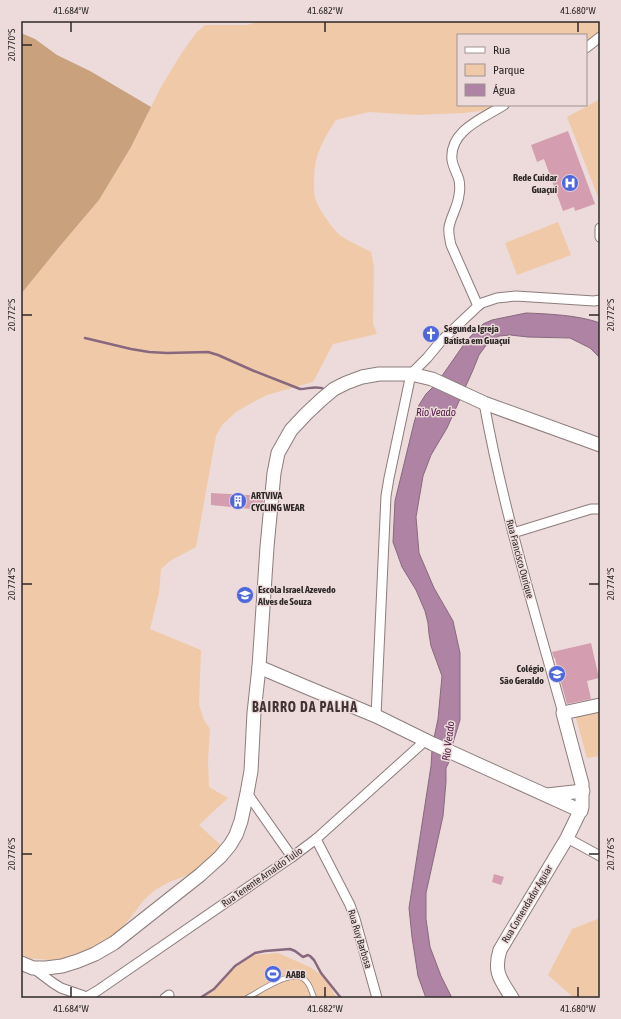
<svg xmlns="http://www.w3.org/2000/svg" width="621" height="1019" font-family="'Asap Condensed',sans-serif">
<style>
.green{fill:#f0caa8}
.forest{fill:#c9a17d}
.water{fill:#ae83a3;stroke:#88687e}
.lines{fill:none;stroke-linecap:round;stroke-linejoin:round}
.stream{stroke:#88687e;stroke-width:2.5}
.building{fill:#d49eb0}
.lane-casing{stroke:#8c7d7c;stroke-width:6}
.street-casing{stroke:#8c7d7c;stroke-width:11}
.secondary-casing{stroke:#8c7d7c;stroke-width:15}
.lane{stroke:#fff;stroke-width:4.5}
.street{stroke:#fff;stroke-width:9}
.secondary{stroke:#fff;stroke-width:13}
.ticks{fill:none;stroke:#2e2828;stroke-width:1.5}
.labels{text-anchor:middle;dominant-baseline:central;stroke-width:3;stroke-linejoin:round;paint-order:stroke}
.poi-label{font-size:10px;font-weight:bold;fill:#2e2828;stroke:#ecdbda;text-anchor:start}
.street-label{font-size:10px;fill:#2e2828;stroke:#ecdbda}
.water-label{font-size:11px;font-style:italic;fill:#56214b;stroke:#ecdbda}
.district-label{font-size:14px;font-weight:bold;letter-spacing:1px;fill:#413333;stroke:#ecdbda}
.neatline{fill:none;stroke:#2e2828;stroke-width:1.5}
.ticks-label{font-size:10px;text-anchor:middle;fill:#2e2828}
</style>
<rect width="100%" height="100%" fill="#ecdbda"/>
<g class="green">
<path d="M 262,21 L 600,21 L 600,42 L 586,51 L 586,35 L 458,35 L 458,105 L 497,105 L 488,110 L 464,113 L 416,115 L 369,112 L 336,120 C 328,132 319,147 316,161 C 314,168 313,191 315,198 C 319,210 332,228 341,236 C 350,242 362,247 371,252 L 374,267 L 373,323 L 377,334 L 333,344 L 313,382 L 267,395 L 248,405 L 236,412 L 222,425 L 216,436 L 196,547 L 170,561 L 161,569 L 159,593 L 150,629 L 201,650 L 199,705 L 204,720 L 210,729 L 208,761 L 209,787 L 228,798 L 199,825 L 226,850 L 201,869 L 183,877 L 169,882 L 155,890 L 143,901 L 132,916 L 111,940 L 100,950 L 58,963 C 47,958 33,959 21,958 L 21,294 L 60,246 L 99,200 L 131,147 L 161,87 L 181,54 L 196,33 L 205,25 L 247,25 Z"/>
<polygon points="600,99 600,202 567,117"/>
<polygon points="558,222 571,255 517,275 505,243"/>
<polygon points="600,709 600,756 587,758 575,715"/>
<polygon points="600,918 600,998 574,998 548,975 572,929"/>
<polygon points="278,953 310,967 324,977 337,998 203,998 230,971 254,955"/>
</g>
<polygon class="forest" points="21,33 35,39 57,55 90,71 151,107 131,147 99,200 60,246 21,294"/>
<g class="water">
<path d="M 526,313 C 549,314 578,315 600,323 L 600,358 L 590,348 L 570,338 L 528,337 L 510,335 L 499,336 L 487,344 L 479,355 L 473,370 L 447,428 L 431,455 L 423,476 L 416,517 L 419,553 L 434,588 L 453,621 L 460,653 L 460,720 L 452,746 L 434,738 L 438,719 L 442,676 L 431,646 L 429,634 L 428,623 L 425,611 L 416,590 L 402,567 L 397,553 L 393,542 L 395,501 L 414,423 L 419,405 L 426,394 L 437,383 L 467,340 L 483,324 L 492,320 Z"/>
<polygon points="432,750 451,758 446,768 446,782 443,816 426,893 426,919 430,947 441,976 452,998 426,998 418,976 412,937 409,908 431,766"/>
</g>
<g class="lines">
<g class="stream">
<path d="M 85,338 L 131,349 L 149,352 L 167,353 L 208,352 L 218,355 L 254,371 L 300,389 C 308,389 317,385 324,389"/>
<polyline points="200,998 214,989 235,966 255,953 265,951 290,949 295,951 303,957 308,955 310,956 314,960 321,973 341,998"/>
</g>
</g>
<g class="building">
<polygon points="568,131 595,204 575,211 574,207 563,211 544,159 537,162 531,145"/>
<polygon points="211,493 264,496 262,510 211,505"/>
<polygon points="591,643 599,678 587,681 591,699 567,704 560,679 555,658 554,658 552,652"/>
<polygon points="494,874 504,877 501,885 492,882"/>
</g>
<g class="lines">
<g class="lane-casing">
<path id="lane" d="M 247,998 C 259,992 295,966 306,981 C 310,985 312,992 314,998"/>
</g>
<g class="street-casing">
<g id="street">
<polyline points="586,48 600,37"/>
<polyline points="600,228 600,237"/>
<path d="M 478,306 L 451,245 C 450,240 448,233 449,227 C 451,216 458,206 459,195 C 460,190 460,185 459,180 C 457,173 453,167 452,160 C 449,130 484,118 504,105"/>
<path d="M 484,403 C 503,508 534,610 563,713"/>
<polyline points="513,533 591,509 600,509"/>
<polyline points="376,716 386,496 389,478 411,374 427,358 442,340 478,306 482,303 497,298 516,296 594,301 600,300"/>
<polyline points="247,793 292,857"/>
<polyline points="567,838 600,856"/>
<polyline points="316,839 350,905 355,919 377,998"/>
<polyline points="33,968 53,983 61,988 87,997"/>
<polyline points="85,998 97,991 292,857 316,839 426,740"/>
<polyline points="165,998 169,995"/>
</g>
</g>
<g class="secondary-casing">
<g id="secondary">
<polyline points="259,667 306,687 376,716 433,744 581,811"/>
<polyline points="547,795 583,791"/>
<polyline points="21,963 33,968 46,968 62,966 78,961 95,954 114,943 200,875 220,857 230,845 236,835 241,821 247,793 251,771 254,713 259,667 267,547 274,473 278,453 291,430 306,414 322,399 334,389 346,383 362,377 379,374 411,374 432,379 484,403 600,445"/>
<path d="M 512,998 C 501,980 493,973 500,950 L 567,838 L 582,807 L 582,784 L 563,713 L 600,705"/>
</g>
</g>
<use href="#lane" class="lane"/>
<use href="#street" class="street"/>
<use href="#secondary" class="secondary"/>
</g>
<path class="ticks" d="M 71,22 L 71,32M 325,22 L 325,32M 578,22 L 578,32M 22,45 L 32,45M 22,315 L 32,315M 589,315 L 599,315M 22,584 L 32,584M 589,584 L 599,584M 22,854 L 32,854M 589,854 L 599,854M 71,987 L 71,997M 325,987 L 325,997M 578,987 L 578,997"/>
<defs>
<g id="hospital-disc" transform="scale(0.9)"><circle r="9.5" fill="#4f67dc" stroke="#ecdbda"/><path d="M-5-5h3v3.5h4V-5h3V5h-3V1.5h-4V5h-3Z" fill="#fff"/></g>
<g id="church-disc" transform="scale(0.9)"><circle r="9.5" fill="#4f67dc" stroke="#ecdbda"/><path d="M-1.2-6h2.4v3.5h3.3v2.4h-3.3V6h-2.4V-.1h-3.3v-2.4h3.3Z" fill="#fff"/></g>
<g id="building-disc" transform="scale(0.9)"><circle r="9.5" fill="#4f67dc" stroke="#ecdbda"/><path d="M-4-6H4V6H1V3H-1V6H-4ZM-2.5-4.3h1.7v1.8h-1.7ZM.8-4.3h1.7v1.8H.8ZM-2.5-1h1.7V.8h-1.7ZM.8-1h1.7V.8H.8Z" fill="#fff"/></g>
<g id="school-disc" transform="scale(0.9)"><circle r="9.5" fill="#4f67dc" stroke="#ecdbda"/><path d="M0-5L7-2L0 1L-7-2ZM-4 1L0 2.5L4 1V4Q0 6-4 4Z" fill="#fff"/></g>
<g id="stadium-disc" transform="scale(0.9)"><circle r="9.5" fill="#4f67dc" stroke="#ecdbda"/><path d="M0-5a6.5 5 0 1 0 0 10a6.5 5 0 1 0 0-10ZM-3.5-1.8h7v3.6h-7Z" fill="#fff"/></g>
</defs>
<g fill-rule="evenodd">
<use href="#hospital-disc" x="570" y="183"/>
<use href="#church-disc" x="431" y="334"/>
<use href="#building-disc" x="238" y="501"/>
<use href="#school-disc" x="245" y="595"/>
<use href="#school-disc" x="557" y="674"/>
<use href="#stadium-disc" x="273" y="974"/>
</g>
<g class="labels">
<g class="poi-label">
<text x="557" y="177" text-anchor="end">Rede Cuidar<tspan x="557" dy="12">Guaçuí</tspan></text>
<text x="444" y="328">Segunda Igreja<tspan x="444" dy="12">Batista em Guaçuí</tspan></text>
<text x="251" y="495">ARTVIVA<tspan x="251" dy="12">CYCLING WEAR</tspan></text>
<text x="258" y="589">Escola Israel Azevedo<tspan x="258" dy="12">Alves de Souza</tspan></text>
<text x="544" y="668" text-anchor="end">Colégio<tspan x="544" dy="12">São Geraldo</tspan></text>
<text x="286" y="974">AABB</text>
</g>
<g class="street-label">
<text transform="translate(520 559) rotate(75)">Rua Francisco Ourique</text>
<text transform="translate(262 877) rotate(-35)">Rua Tenente Arnaldo Tulio</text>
<text transform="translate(527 904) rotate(-59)">Rua Comendador Aguiar</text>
<text transform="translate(360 939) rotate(73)">Rua Ruy Barbosa</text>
</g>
<g class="water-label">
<text x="436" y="412">Rio Veado</text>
<text transform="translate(448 741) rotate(-83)">Rio Veado</text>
</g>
<g class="district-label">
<text x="305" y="707">BAIRRO DA PALHA</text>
</g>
</g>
<rect width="621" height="1019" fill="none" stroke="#ecdbda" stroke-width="44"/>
<rect x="457" y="34" width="130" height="72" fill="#ecdbda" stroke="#a09393"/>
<rect x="465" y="47" width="20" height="6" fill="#ffffff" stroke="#a09393"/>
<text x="493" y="54" font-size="12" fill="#2e2828">Rua</text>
<rect x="465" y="64" width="20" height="12" fill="#f0caa8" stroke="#a09393"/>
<text x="493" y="74" font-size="12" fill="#2e2828">Parque</text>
<rect x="465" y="84" width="20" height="12" fill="#ae83a3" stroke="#a09393"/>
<text x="493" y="94" font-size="12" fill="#2e2828">Água</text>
<rect x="22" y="22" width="577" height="975" class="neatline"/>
<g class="ticks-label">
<text x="71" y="14">41.684°W</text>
<text x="325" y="14">41.682°W</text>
<text x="578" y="14">41.680°W</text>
<text transform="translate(11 45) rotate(-90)" y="4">20.770°S</text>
<text transform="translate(11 315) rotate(-90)" y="4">20.772°S</text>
<text transform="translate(610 315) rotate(-90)" y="4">20.772°S</text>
<text transform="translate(11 584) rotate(-90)" y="4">20.774°S</text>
<text transform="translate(610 584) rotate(-90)" y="4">20.774°S</text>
<text transform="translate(11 854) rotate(-90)" y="4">20.776°S</text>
<text transform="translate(610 854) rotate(-90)" y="4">20.776°S</text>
<text x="71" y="1012">41.684°W</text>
<text x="325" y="1012">41.682°W</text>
<text x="578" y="1012">41.680°W</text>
</g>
</svg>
